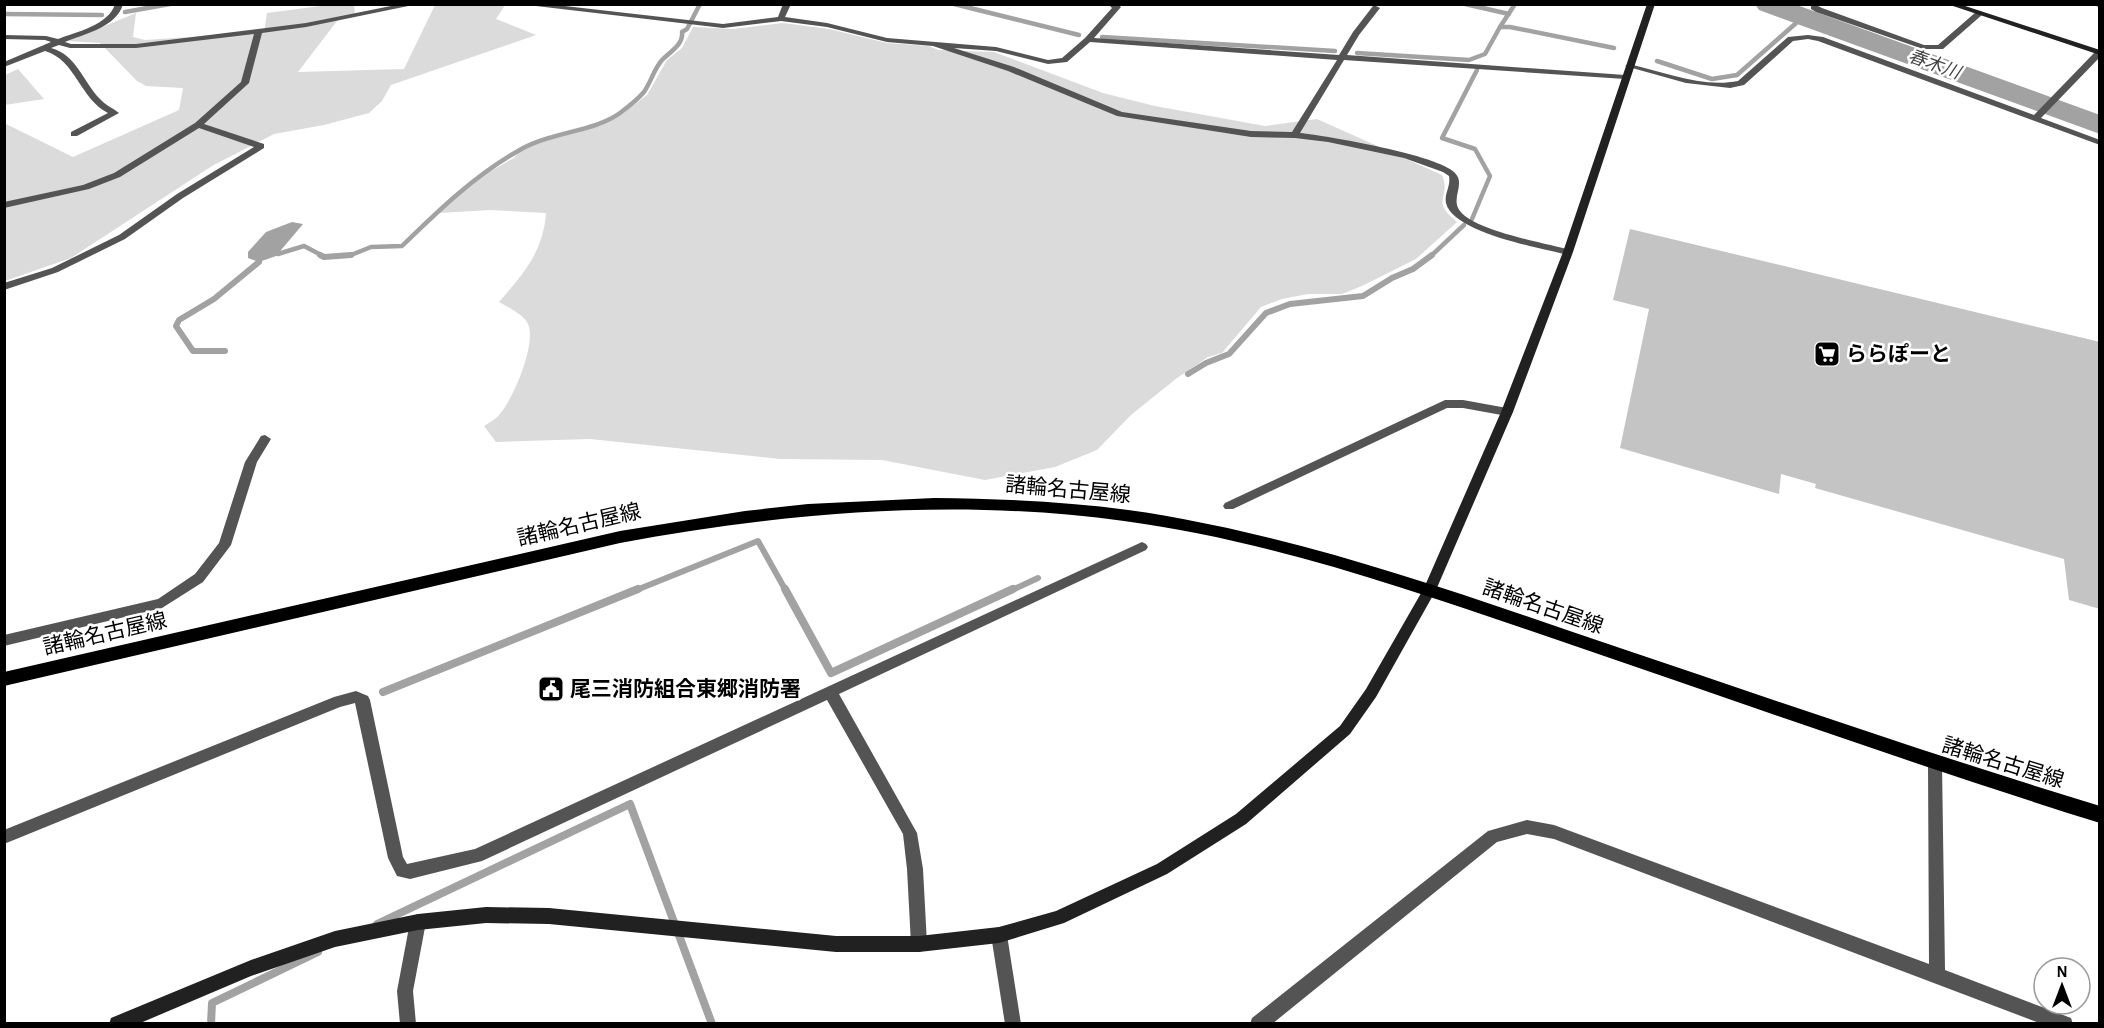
<svg xmlns="http://www.w3.org/2000/svg" width="2104" height="1028" font-family="'Alegreya Sans','Noto Sans JP',sans-serif">
<style>
.green{fill:#dbdbdb}
.water{fill:#a2a2a2}
.lines{fill:none;stroke-linecap:round;stroke-linejoin:round}
.stream-far2{stroke:#a2a2a2;stroke-width:4.5}
.stream-far1{stroke:#a2a2a2;stroke-width:6}
.stream{stroke:#a2a2a2;stroke-width:8}
.river{fill:#a2a2a2;fill-rule:evenodd}
.building{fill:#c4c4c4}
.street{fill:#545454;fill-rule:evenodd}
.secondary{fill:#212121;fill-rule:evenodd}
.primary{fill:#000;fill-rule:evenodd}
.labels{text-anchor:middle;dominant-baseline:central;stroke-width:5;stroke-linejoin:round;paint-order:stroke}
.far-water-label{font-size:18px;font-style:italic;fill:#434343;stroke:#fff}
.poi-label{font-size:21px;font-weight:bold;fill:#000;stroke:#fff;text-anchor:start}
.street-label{font-size:21px;fill:#000;stroke:#fff}
</style>
<rect width="100%" height="100%" fill="#fff"/>
<g class="green">
<polygon points="328,5 354,5 355,13 337,21 298,72 404,69 435,5 505,5 496,19 536,35 391,85 382,101 369,113 324,125 274,134 212,166 71,258 5,281 4,123 73,157 179,110 183,88 146,86 137,81 100,43 68,41 136,13 133,37 145,40 264,32 267,13"/>
<path d="M 783,23 L 829,29 L 887,43 L 929,46 L 938,50 L 994,52 L 1103,93 L 1155,106 L 1265,126 L 1317,119 L 1442,175 C 1452,198 1429,200 1457,222 L 1416,259 L 1362,286 L 1342,294 L 1308,294 L 1282,299 L 1261,307 L 1222,353 L 1208,357 L 1177,378 L 1131,415 L 1097,450 L 1055,467 L 985,480 L 882,460 L 780,459 L 590,439 L 496,442 L 484,426 C 488,423 493,421 496,418 C 512,404 537,344 528,324 C 523,314 509,308 499,302 C 524,273 543,252 546,213 L 490,210 L 439,213 L 480,177 L 514,158 L 521,150 L 542,139 L 605,122 L 622,114 L 647,95 L 667,60 L 682,48 L 693,27 L 733,29 Z"/>
<polygon points="18,69 44,99 5,105 5,75"/>
</g>
<polygon class="water" points="292,222 303,224 276,256 259,262 248,258 248,252 266,232"/>
<g class="lines">
<g class="stream-far2">
<polyline points="954,4 1079,35"/>
<polyline points="1465,4 1509,14"/>
<polyline points="125,12 170,4"/>
<polyline points="4,14 102,15"/>
<polyline points="1500,27 1515,4"/>
<polyline points="1102,37 1335,51"/>
<polyline points="1357,53 1469,60 1485,54 1500,27 1510,27 1614,48"/>
<polyline points="1657,61 1712,79 1737,75 1803,17"/>
<polyline points="1472,219 1490,176 1475,149 1442,138 1477,70"/>
<polyline points="278,254 304,246 323,256"/>
<path d="M 340,256 L 351,255 L 371,247 L 402,246 C 438,211 474,176 518,151 C 549,132 594,132 620,113 C 628,107 638,99 644,92 C 651,82 654,69 662,60 C 670,52 684,44 682,32 L 687,29 L 700,4"/>
<polyline points="1431,256 1464,225"/>
</g>
<g class="stream-far1">
<polyline points="320,255 324,257 351,255"/>
<polyline points="225,351 193,351 176,326 179,320 214,299 259,262"/>
<polyline points="1188,374 1206,363 1229,354 1266,313 1290,304 1363,296 1392,278 1413,269 1432,255"/>
<polyline points="634,591 758,541 786,591"/>
<polyline points="1010,591 1038,578"/>
</g>
<g class="stream">
<polyline points="785,589 831,673 1013,589"/>
<polyline points="383,692 638,589"/>
<polyline points="377,924 630,804 712,1024"/>
<polyline points="211,1024 212,1003 318,952"/>
</g>
<polygon class="river" points="1755,4 1794,4 2100,115 2100,134 1759,10"/>
</g>
<polygon class="building" points="1630,229 2100,342 2100,609 2069,600 2064,559 1815,488 1816,484 1781,474 1779,494 1620,448 1649,309 1613,300"/>
<g class="lines">
<g class="street">
<path d="M 115,4 L 123,4 C 117,27 84,34 65,42 L 71,44 L 136,44 L 306,23 L 401,4 L 418,4 L 306,27 L 262,33 L 249,83 L 204,124 L 264,144 L 264,148 L 183,198 L 125,239 L 58,272 L 4,290 L 4,283 L 52,268 L 119,235 L 177,194 L 254,147 L 199,128 L 120,177 L 89,189 L 4,208 L 4,202 L 83,185 L 114,173 L 195,123 L 241,82 L 254,34 L 136,48 L 70,48 L 59,45 L 51,48 C 77,55 83,82 100,99 C 105,105 113,108 119,113 L 77,136 L 71,136 L 71,132 L 108,113 C 80,99 76,60 45,51 L 4,67 L 4,62 L 51,42 L 45,40 L 4,39 L 4,35 L 46,36 L 58,39 C 76,32 109,25 115,4 Z"/>
<path d="M 519,4 L 547,4 L 723,24 L 778,17 L 783,4 L 791,4 L 785,17 L 827,23 L 887,38 L 996,47 L 1048,60 L 1062,58 L 1085,38 L 1112,8 L 1108,4 L 1118,4 L 1121,7 L 1094,38 L 1339,55 L 1353,32 L 1373,6 L 1376,6 L 1380,8 L 1359,35 L 1347,55 L 1625,75 L 1629,77 L 1625,79 L 1344,60 L 1300,133 C 1328,136 1439,155 1455,173 C 1466,184 1450,199 1460,211 C 1475,231 1545,243 1571,250 L 1571,254 L 1568,255 C 1541,248 1453,233 1446,203 C 1444,194 1451,186 1449,176 L 1443,172 L 1404,158 L 1328,142 L 1295,138 L 1251,137 L 1117,116 L 1008,71 L 933,46 L 887,42 L 827,27 L 781,21 L 723,28 ZM 1090,42 L 1337,60 L 1292,132 L 1251,131 L 1122,112 L 1014,67 L 954,48 L 996,51 L 1048,64 L 1067,62 Z"/>
<polygon points="1811,4 1819,4 1818,6 1822,8 1924,45 1938,45 1976,12 1983,14 1943,49 1923,49 1816,12 1811,9"/>
<polygon points="2093,4 2100,4 2100,8"/>
<path d="M 1808,35 L 1823,37 L 2034,115 L 2096,51 L 2100,51 L 2100,57 L 2041,118 L 2100,140 L 2100,145 L 1818,41 L 1808,39 L 1793,41 L 1744,85 L 1730,88 L 1686,83 L 1625,66 L 1629,64 C 1664,72 1702,88 1738,81 L 1788,37 Z"/>
<polygon points="1445,400 1463,400 1507,408 1513,412 1507,416 1463,408 1447,408 1233,509 1225,509 1223,506 1225,503"/>
<polygon points="265,435 271,439 257,462 231,545 203,582 162,608 4,646 4,635 158,599 195,574 219,543 245,462 261,436"/>
<polygon points="1142,542 1146,544 1148,547 1146,550 839,694 917,833 923,869 927,944 925,950 919,952 913,950 911,944 907,869 903,834 827,700 482,861 410,879 397,876 388,858 355,703 340,707 4,844 4,830 334,697 356,691 368,696 370,700 403,857 407,864 475,849"/>
<polygon points="1935,758 1940,759 1942,764 1945,970 2071,1018 2073,1024 2042,1024 1554,839 1527,834 1497,842 1272,1024 1250,1024 1252,1018 1488,831 1527,820 1554,825 1929,964 1928,764 1930,759"/>
<polygon points="418,914 424,917 426,922 413,991 416,1024 400,1024 397,991 410,922 412,917"/>
<polygon points="999,927 1005,929 1007,935 1021,1024 1005,1024 991,935 993,929"/>
</g>
<g class="secondary">
<polygon points="1647,4 1655,4 1573,252 1513,412 1436,590 1376,697 1350,734 1246,824 1167,874 1064,923 999,943 919,952 836,952 549,924 486,923 418,930 335,947 251,976 138,1024 109,1024 111,1018 251,960 335,931 418,914 486,907 549,908 836,936 919,936 999,927 1056,911 1157,864 1236,814 1340,726 1366,689 1424,588 1501,412 1563,252"/>
<polygon points="1947,4 1959,4 2100,50 2100,55"/>
</g>
<path class="primary" d="M 934,498 C 1018,499 1101,503 1183,519 C 1332,547 1476,599 1620,648 C 1780,702 1939,757 2100,806 L 2100,823 C 1924,768 1750,706 1575,646 C 1428,596 1280,542 1124,521 C 956,498 787,512 620,543 L 4,686 L 4,672 L 620,531 L 745,511 L 808,504 Z"/>
</g>
<defs>
<g id="supermarket-square" transform="scale(1.35)"><rect x="-9" y="-9" width="18" height="18" rx="4" fill="#000" stroke="#fff"/><path d="M-6-5.5h2.5l.6 2H6L4.5 2H-2.5L-4.4-4H-6ZM-1.5 3.2a1.3 1.3 0 1 0 .1 0ZM3 3.2a1.3 1.3 0 1 0 .1 0Z" fill="#fff"/></g>
<g id="civic-square" transform="scale(1.35)"><rect x="-9" y="-9" width="18" height="18" rx="4" fill="#000" stroke="#fff"/><path d="M-.6-6.5H3V-4.5H.6V-3L4-1V1h2V6H-6V1h2V-1L-.6-3ZM-1.2 2.5V6h2.4V2.5Z" fill="#fff"/></g>
</defs>
<g fill-rule="evenodd">
<use href="#supermarket-square" x="1827" y="354"/>
<use href="#civic-square" x="551" y="689"/>
</g>
<g class="labels">
<g class="far-water-label">
<text transform="translate(1934 65) rotate(20)">春木川</text>
</g>
<g class="poi-label">
<text x="1846" y="354">ららぽーと</text>
<text x="570" y="689">尾三消防組合東郷消防署</text>
</g>
<g class="street-label">
<text transform="translate(1068 490) rotate(5)">諸輪名古屋線</text>
<text transform="translate(579 525) rotate(-13)">諸輪名古屋線</text>
<text transform="translate(1543 607) rotate(19)">諸輪名古屋線</text>
<text transform="translate(105 634) rotate(-13)">諸輪名古屋線</text>
<text transform="translate(2003 763) rotate(17)">諸輪名古屋線</text>
</g>
</g>
<rect width="2104" height="1028" fill="none" stroke="#000000" stroke-width="12"/>
<g transform="translate(2062 986)"><circle r="28" fill="#ffffff" stroke="#999999" stroke-width="1.5"/>
<path d="M0-4.5L10 22L0 15L-10 22Z" fill="#000000"/>
<text y="-9" font-size="16" font-weight="bold" text-anchor="middle" fill="#000000">N</text>
</g>
</svg>
